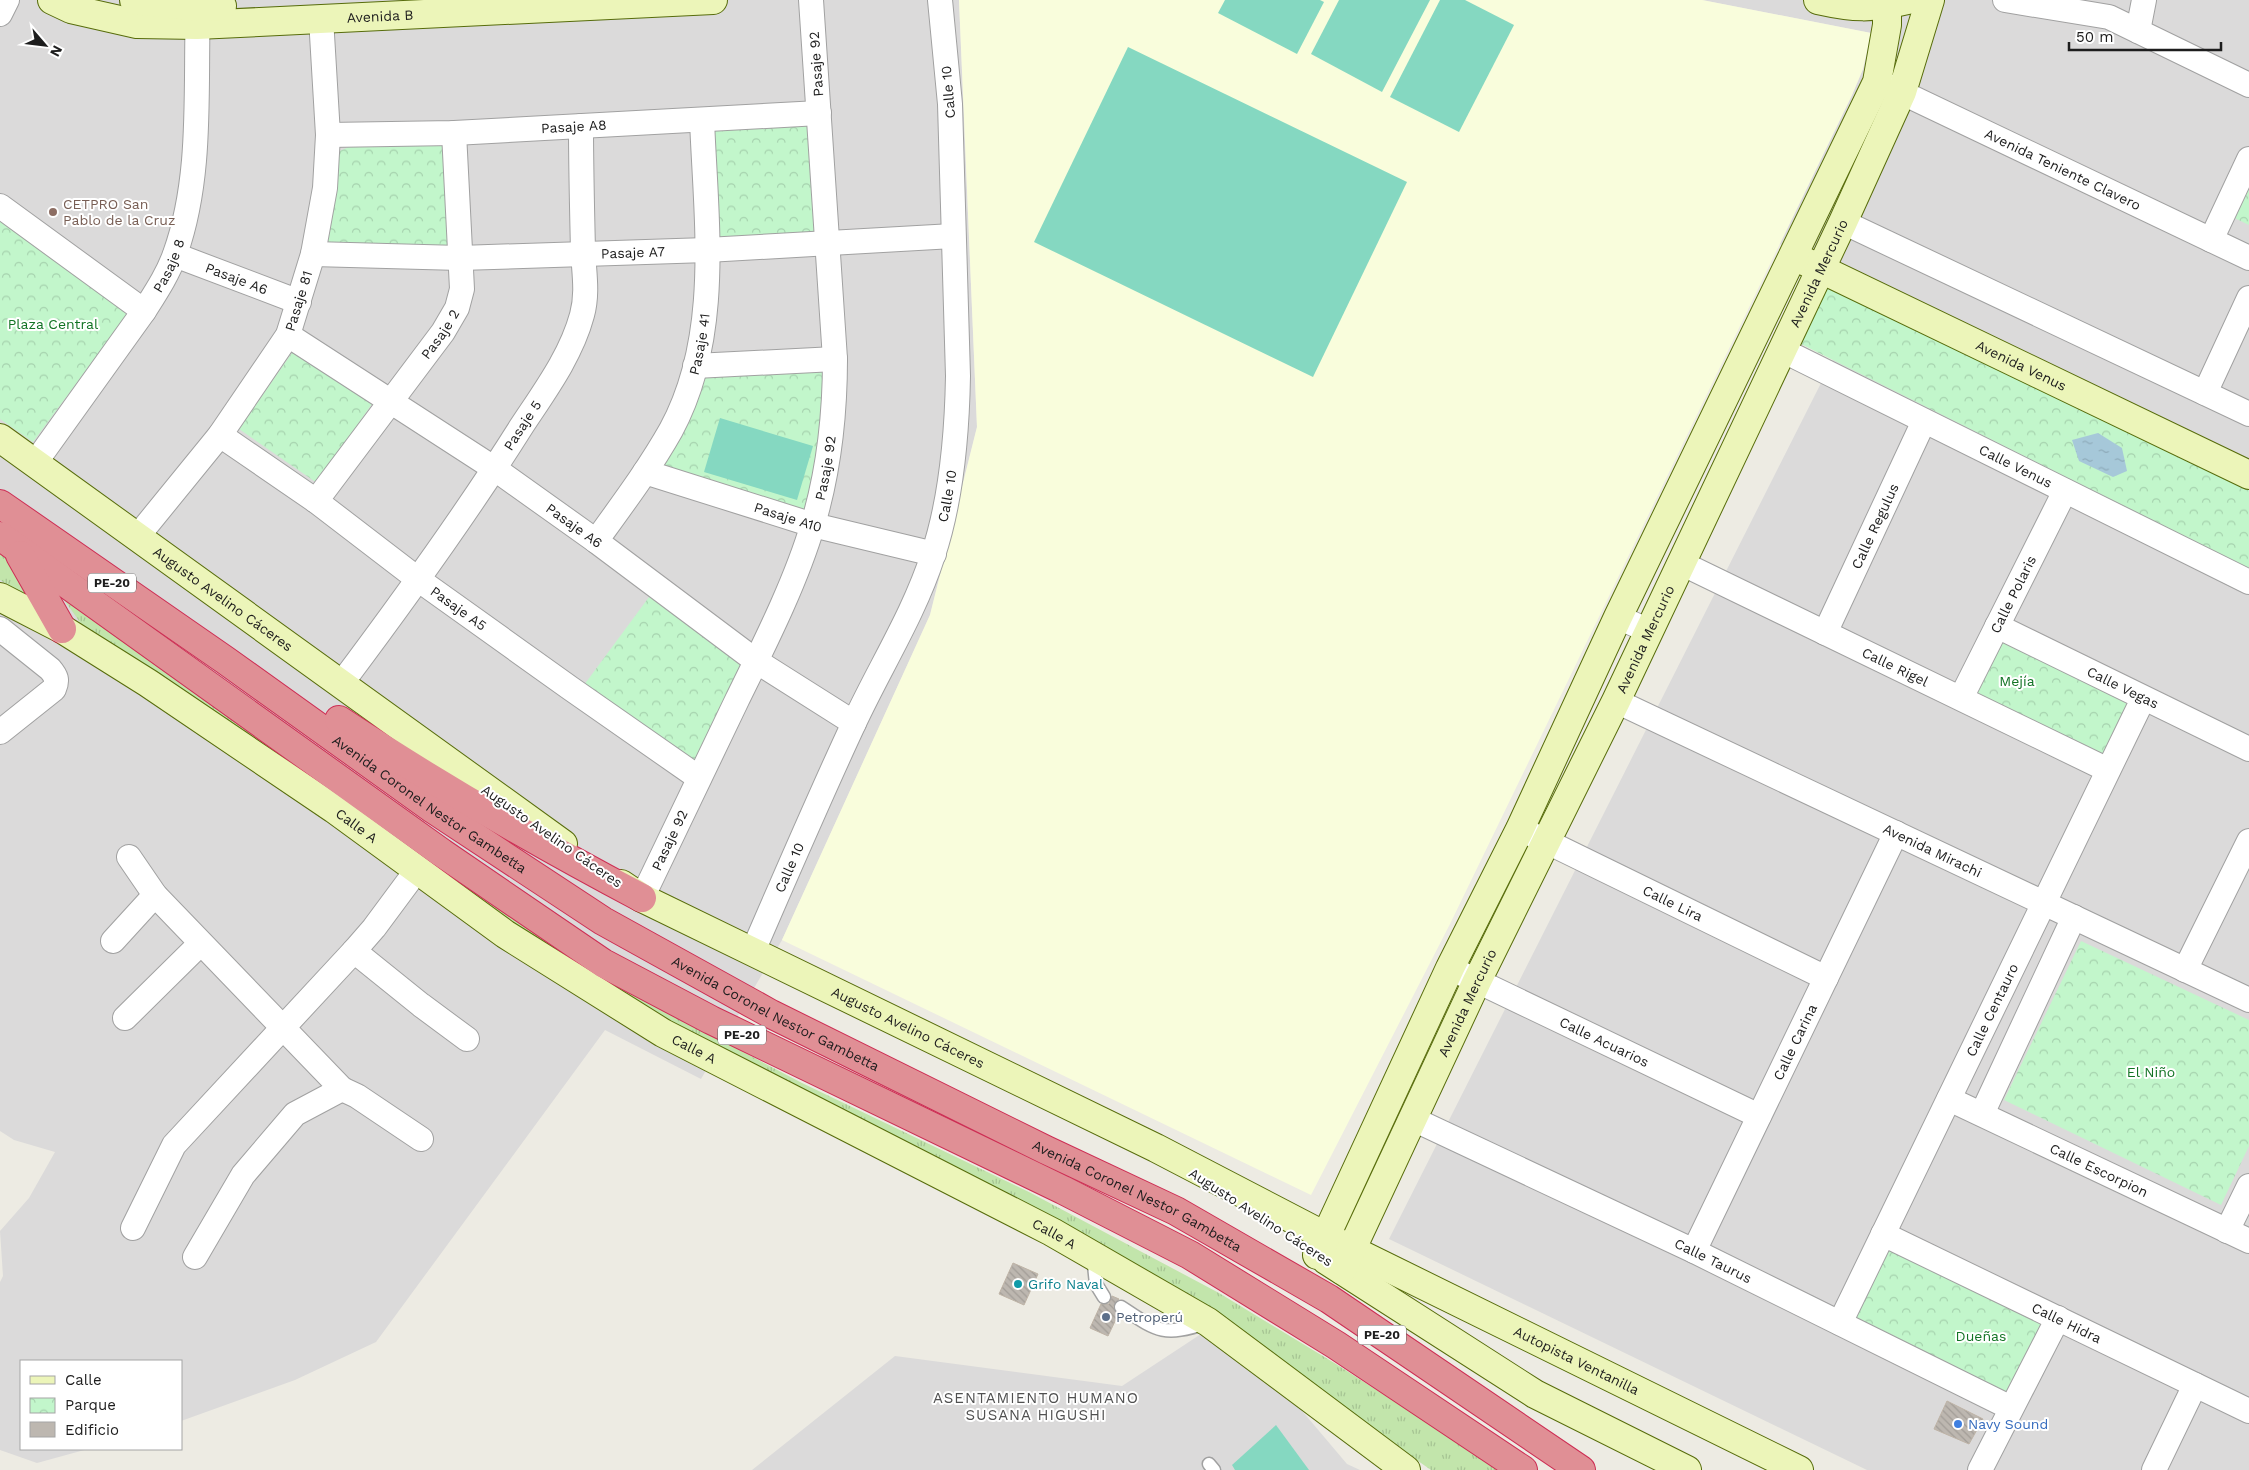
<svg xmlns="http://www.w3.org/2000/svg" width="2249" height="1470" font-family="'Work Sans',sans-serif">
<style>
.residential{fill:#dbdada}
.education{fill:#f9fddc}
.grass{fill:url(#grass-tufts)}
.park{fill:url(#park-crowns)}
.pitch{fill:#85d8c1}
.water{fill:url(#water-ripples)}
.building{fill:url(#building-back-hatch);stroke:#beb3a6}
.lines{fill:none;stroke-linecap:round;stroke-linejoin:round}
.lane-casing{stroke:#a1a1a1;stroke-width:15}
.street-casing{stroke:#a1a1a1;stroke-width:26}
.secondary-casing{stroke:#576c0b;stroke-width:30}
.highway-casing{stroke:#cd2e54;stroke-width:30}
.lane{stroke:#fff;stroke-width:12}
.street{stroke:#fff;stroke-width:24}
.secondary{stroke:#ecf5b9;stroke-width:28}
.highway{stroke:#e08f95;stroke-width:28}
.education-dot{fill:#8d6e63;stroke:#fff;stroke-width:2}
.culture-dot{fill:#0f9aa8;stroke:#fff;stroke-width:2}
.service-dot{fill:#5c6f8a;stroke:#fff;stroke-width:2}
.shop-dot{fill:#3f7fe0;stroke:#fff;stroke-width:2}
.labels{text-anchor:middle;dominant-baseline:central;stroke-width:4;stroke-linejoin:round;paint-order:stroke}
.shield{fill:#fff;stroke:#616161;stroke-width:1}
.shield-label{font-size:12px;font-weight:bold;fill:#1d1d1d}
.street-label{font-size:14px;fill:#1d1d1d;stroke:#fff}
.education-label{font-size:14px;fill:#785e54;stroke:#fff;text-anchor:start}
.park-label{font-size:14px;fill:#127324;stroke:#fff}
.culture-label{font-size:14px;fill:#0d838f;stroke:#fff;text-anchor:start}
.service-label{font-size:14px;fill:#4e5e75;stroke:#fff;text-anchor:start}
.shop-label{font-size:14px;fill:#366cbe;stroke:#fff;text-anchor:start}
.neighbourhood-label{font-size:15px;letter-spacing:1px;fill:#505050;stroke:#fff}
</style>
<defs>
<pattern id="grass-tufts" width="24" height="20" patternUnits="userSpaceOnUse" patternTransform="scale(1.25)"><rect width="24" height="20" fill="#c2e5ab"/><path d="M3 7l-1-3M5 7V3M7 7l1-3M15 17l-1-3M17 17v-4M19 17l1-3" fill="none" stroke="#a6c493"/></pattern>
<pattern id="park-crowns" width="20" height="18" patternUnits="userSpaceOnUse" patternTransform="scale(1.25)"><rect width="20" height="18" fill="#c2f6cb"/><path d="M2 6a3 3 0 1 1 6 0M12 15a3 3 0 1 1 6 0" fill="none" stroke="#a6d2ae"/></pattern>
<pattern id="water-ripples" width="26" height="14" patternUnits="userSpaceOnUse" patternTransform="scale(1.25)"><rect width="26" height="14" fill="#a6c8d9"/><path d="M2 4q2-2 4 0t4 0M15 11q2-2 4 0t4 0" fill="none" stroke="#8eabba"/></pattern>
<pattern id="building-back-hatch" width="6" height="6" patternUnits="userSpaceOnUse" patternTransform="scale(1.25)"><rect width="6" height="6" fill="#bdb7b0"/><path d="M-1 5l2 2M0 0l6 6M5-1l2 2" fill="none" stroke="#a29d97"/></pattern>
</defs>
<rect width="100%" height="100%" fill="#edebe3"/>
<g class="residential">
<polygon points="0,0 959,0 977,427 930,615 782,940 701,1079 605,1030 376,1342 295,1380 181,1421 181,1361 21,1361 21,1449 88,1449 37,1463 0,1450 0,1282 3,1276 0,1231 29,1198 55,1152 14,1140 0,1131"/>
<polygon points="1702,0 2249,0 2249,1470 1867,1470 1389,1239 1867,292 1780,244 1852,95 1863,69 1871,33"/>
<polygon points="1201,1334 1292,1399 1347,1464 1360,1470 752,1470 895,1356 1122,1386"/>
</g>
<polygon class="education" points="959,0 1702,0 1871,33 1863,69 1852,95 1450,924 1311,1195 782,940 930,615 977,427"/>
<g class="grass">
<polygon points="0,554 10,561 32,600 0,580"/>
<polygon points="62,597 184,681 430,862 587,965 675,1016 802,1083 1029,1192 1219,1293 1336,1364 1501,1470 1431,1470 1388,1440 577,970 325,793 166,677 87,632"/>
</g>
<g class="park">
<polygon points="807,122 814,130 819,235 714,241 709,136 717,128"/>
<polygon points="443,144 451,241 446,248 322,243 337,152 349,147"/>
<polygon points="2249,170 2249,225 2224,213"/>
<polygon points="0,219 129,312 33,442 0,419"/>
<polygon points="1827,286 2249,490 2249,569 1799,343"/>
<polygon points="296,347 374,401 317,483 239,429"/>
<polygon points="827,371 810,516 660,471 706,377"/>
<polygon points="652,593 749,666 699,768 584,685"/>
<polygon points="2001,633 2137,702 2106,764 1967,696"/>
<polygon points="2081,941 2249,1020 2249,1146 2221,1205 2004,1100"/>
<polygon points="1890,1238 2051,1315 2007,1406 1840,1323"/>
</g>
<g class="pitch">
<polygon points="1225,0 1320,0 1324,2 1297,54 1218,13"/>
<polygon points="1339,0 1430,0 1382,92 1311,54"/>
<polygon points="1440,0 1465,0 1514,25 1459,132 1390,97"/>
<polygon points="1128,47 1407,182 1313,377 1034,242"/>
<polygon points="720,418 813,446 797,500 704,472"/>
<polygon points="1276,1425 1309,1470 1235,1470 1232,1465"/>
</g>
<polygon class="water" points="2098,433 2122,448 2127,471 2113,477 2079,461 2072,440"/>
<g class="building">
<polygon points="1013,1263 1038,1274 1024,1305 999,1294"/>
<polygon points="1112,1296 1119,1299 1113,1306 1118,1315 1108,1336 1090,1328 1101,1304 1109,1304"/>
<polygon points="1947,1401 1983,1419 1969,1444 1934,1429"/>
</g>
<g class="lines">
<g class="lane-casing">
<g id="lane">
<polyline points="1093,1256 1096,1284 1104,1297"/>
<path d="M 1121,1307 C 1157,1331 1163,1337 1206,1323"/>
<polyline points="1209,1464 1214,1470"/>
</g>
</g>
<g class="street-casing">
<g id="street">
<polyline points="2005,0 2109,17 2249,85"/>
<polyline points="0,14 7,0"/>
<polyline points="2138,31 2144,0"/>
<path id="s1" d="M 1886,85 L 2249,258"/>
<path id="s2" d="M 328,135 L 454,133 L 819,113"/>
<polyline points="0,206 144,311"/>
<polyline points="1843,222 2249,414"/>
<polyline points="2211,240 2249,159"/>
<path id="s3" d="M 313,254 L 460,258 L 707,250 L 953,236"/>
<path id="s4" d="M 175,255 L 299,302"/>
<path id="s5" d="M 288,335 L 495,469 L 596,541 L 756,661 L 854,723"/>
<path id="s6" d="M 1782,350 L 2249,582"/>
<polyline points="695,366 835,359"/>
<polyline points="2205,393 2249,298"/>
<path id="s7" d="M 220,435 L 316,501 L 419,580 L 570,688 L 699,778"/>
<path id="s8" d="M 35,463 L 144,311 C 156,292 168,274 175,254 C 203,176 195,88 198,7"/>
<path id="s9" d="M 645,472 L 813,525 L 934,554"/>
<path id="s10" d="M 316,501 L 443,332 L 457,308 L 462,289 L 454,133"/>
<path id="s11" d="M 137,537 L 220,435 L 288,335 L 313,254 L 325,188 L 328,135 L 321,18"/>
<path id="s12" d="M 596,541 C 622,505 649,469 671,430 C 722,336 706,222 702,120"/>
<path id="s13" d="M 1681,563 L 2108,770"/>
<polyline points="1618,617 1649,631"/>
<path id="s14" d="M 1997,626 L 2249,749"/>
<path d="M 0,629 L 50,669 C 56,676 58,680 54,689 L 0,732"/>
<path id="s15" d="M 1825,633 L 1924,421"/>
<path id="s16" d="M 341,684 C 404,600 465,516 521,427 C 544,392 571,356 582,315 C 588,293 584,273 583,251 C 582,209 581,168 581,126"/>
<path id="s17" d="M 1961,698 L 2065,491"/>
<path id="s18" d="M 1616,701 L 2249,1000"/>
<path id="s19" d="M 1529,833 L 1826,978"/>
<polyline points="129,857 155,895 342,1089 357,1096 421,1139"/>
<path id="s20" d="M 642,898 C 673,832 705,766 737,700 C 764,645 796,582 813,524 C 829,470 835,415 835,359 L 811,0"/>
<polyline points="113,941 155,895"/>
<polyline points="354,951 421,1005 467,1039"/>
<path id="s21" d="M 753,951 C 786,875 819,798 854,723 C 880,667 914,614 933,555 C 951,501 957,433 958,376 L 950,104 L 940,0"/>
<path id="s22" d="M 1450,968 L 1759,1116"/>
<polyline points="2185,970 2249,841"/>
<polyline points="125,1018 200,944"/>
<path id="s23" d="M 1949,1099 L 2249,1241"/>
<polyline points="1982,1114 2074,917"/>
<path id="s24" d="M 1413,1119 L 1694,1251 L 2011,1408"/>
<polyline points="133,1228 174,1145 354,951 374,928 417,870"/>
<polyline points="2227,1231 2249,1186"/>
<path id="s25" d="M 1883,1234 L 2249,1411"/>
<path id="s26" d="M 1694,1251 L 1896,833"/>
<polyline points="195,1257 243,1175 295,1114 342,1089"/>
<path id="s27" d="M 1840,1323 L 2143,699"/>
<polyline points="1980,1470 2058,1318"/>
<polyline points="2154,1470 2195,1385"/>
</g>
</g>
<g class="secondary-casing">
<g id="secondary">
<path id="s28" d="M 52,0 L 71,9 L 137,24 L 197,25 L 713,0"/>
<polyline points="134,0 198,7 222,6"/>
<path d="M 1818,0 C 1854,8 1871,9 1908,0"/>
<path id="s29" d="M 1804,261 L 2249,475"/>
<path id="s30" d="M 0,438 L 563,844"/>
<path id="s31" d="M 0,597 L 62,629 L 148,683 L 334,809 L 505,934 L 663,1033 L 1052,1232 L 1208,1322 L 1406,1470"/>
<path id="s32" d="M 621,884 L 642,898 L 1156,1148 L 1352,1250 L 1799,1470"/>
<polyline points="1317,1255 1450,968 1520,829 1618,617 1877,82 1887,25 1887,5"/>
<polyline points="1326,1260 1535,1394 1687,1470"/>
<path id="s33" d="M 1342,1270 L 1477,981 L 1616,701 L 1843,222 L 1902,92 L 1930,0"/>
</g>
</g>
<g class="highway-casing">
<g id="highway">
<path id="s34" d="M 0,504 L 225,660 L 433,809 L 603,921 L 771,1014 L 1046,1150 L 1176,1211 L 1329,1299 L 1581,1470"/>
<polyline points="0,536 442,853 603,963 711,1020 1063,1190 1190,1255 1336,1345 1523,1470"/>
<polyline points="20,555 62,629"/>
<path d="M 339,720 C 437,785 538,843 642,898"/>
</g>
</g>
<use href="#lane" class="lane"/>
<use href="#street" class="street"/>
<use href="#secondary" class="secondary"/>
<use href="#highway" class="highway"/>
</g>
<circle class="education-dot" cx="53" cy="212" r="5"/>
<circle class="culture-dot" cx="1018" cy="1284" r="5"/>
<circle class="service-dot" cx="1106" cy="1317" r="5"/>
<circle class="shop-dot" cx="1958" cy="1424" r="5"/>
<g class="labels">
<g class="shield">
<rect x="88" y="573.5" width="48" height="19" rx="4"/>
<rect x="718" y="1025.5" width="48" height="19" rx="4"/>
<rect x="1358" y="1325.5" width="48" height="19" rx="4"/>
</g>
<g class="shield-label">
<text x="112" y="583">PE-20</text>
<text x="742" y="1035">PE-20</text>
<text x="1382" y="1335">PE-20</text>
</g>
<g class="street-label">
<text stroke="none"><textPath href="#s28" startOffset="332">Avenida B</textPath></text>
<text transform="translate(816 64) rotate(-94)">Pasaje 92</text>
<text transform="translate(948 92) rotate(-95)">Calle 10</text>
<text stroke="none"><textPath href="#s2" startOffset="246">Pasaje A8</textPath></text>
<text stroke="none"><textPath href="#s1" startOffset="196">Avenida Teniente Clavero</textPath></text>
<text stroke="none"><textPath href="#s3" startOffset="320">Pasaje A7</textPath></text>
<text stroke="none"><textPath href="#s8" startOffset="239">Pasaje 8</textPath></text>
<text stroke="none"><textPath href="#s33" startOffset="1105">Avenida Mercurio</textPath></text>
<text stroke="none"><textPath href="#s4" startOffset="66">Pasaje A6</textPath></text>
<text stroke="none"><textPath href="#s11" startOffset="288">Pasaje 81</textPath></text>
<text stroke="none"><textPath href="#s10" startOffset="208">Pasaje 2</textPath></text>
<text stroke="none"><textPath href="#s12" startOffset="225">Pasaje 41</textPath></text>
<text stroke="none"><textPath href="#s29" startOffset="241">Avenida Venus</textPath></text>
<text stroke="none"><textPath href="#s16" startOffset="316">Pasaje 5</textPath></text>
<text stroke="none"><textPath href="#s6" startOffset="261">Calle Venus</textPath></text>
<text stroke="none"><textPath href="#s20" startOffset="469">Pasaje 92</textPath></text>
<text stroke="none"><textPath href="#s21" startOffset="496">Calle 10</textPath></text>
<text stroke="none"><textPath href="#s9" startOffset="150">Pasaje A10</textPath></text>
<text stroke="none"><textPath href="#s5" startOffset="344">Pasaje A6</textPath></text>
<text stroke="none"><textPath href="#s15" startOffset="118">Calle Regulus</textPath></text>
<text stroke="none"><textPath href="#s17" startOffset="116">Calle Polaris</textPath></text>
<text stroke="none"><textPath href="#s30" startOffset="275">Augusto Avelino Cáceres</textPath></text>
<text stroke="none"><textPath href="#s7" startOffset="295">Pasaje A5</textPath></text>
<text stroke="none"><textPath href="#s33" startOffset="700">Avenida Mercurio</textPath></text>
<text stroke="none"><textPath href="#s13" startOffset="238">Calle Rigel</textPath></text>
<text stroke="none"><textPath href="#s14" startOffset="140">Calle Vegas</textPath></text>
<text stroke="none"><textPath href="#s34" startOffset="524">Avenida Coronel Nestor Gambetta</textPath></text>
<text stroke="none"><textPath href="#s31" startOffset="424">Calle A</textPath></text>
<text transform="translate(552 836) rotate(35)">Augusto Avelino Cáceres</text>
<text stroke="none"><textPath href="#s20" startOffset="64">Pasaje 92</textPath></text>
<text stroke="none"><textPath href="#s18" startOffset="350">Avenida Mirachi</textPath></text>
<text stroke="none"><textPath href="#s21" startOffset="91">Calle 10</textPath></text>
<text stroke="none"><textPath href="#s19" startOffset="160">Calle Lira</textPath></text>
<text stroke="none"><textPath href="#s33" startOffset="295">Avenida Mercurio</textPath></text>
<text stroke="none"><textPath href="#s27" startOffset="348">Calle Centauro</textPath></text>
<text stroke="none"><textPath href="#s34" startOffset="929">Avenida Coronel Nestor Gambetta</textPath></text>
<text stroke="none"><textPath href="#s32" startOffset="321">Augusto Avelino Cáceres</textPath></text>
<text stroke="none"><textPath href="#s22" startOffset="171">Calle Acuarios</textPath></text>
<text stroke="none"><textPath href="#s26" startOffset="232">Calle Carina</textPath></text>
<text stroke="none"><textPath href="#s31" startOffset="829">Calle A</textPath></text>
<text stroke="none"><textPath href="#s23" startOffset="166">Calle Escorpion</textPath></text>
<text stroke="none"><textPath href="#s34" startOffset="1334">Avenida Coronel Nestor Gambetta</textPath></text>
<text transform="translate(1261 1217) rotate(33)">Augusto Avelino Cáceres</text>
<text stroke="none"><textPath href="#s31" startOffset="1234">Calle A</textPath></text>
<text stroke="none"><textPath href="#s24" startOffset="332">Calle Taurus</textPath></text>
<text stroke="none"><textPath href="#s25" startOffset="204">Calle Hidra</textPath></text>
<text stroke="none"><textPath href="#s32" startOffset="1068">Autopista Ventanilla</textPath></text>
</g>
<g class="education-label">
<text x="63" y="204">CETPRO San<tspan x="63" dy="16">Pablo de la Cruz</tspan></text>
</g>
<g class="park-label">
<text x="53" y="324">Plaza Central</text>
<text x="2017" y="681">Mejía</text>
<text x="2151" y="1072">El Niño</text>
<text x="1981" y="1336">Dueñas</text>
</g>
<g class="culture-label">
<text x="1028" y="1284">Grifo Naval</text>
</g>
<g class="service-label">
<text x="1116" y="1317">Petroperú</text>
</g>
<g class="shop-label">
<text x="1968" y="1424">Navy Sound</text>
</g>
<g class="neighbourhood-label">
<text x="1036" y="1398">ASENTAMIENTO HUMANO<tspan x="1036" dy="17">SUSANA HIGUSHI</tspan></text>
</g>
</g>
<rect x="20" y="1360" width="162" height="90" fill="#ffffff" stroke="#a5a5a5"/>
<rect x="30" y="1376" width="25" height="8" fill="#ecf5b9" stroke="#a5a5a5"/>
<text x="65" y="1385" font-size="15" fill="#1d1d1d">Calle</text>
<rect x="30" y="1398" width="25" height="15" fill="url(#park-crowns)" stroke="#a5a5a5"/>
<text x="65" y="1410" font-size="15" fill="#1d1d1d">Parque</text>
<rect x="30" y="1422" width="25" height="15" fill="#bdb7b0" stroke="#a5a5a5"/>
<text x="65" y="1435" font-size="15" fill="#1d1d1d">Edificio</text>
<g transform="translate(45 45) rotate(118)" stroke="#ffffff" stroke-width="4" paint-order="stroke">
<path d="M0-4L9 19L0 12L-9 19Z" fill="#1d1d1d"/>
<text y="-8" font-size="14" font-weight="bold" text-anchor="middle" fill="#1d1d1d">N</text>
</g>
<path d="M2069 42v8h152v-8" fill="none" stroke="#1d1d1d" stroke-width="2.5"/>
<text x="2076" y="42" font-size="15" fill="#1d1d1d" stroke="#ffffff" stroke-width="4" paint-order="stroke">50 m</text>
</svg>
